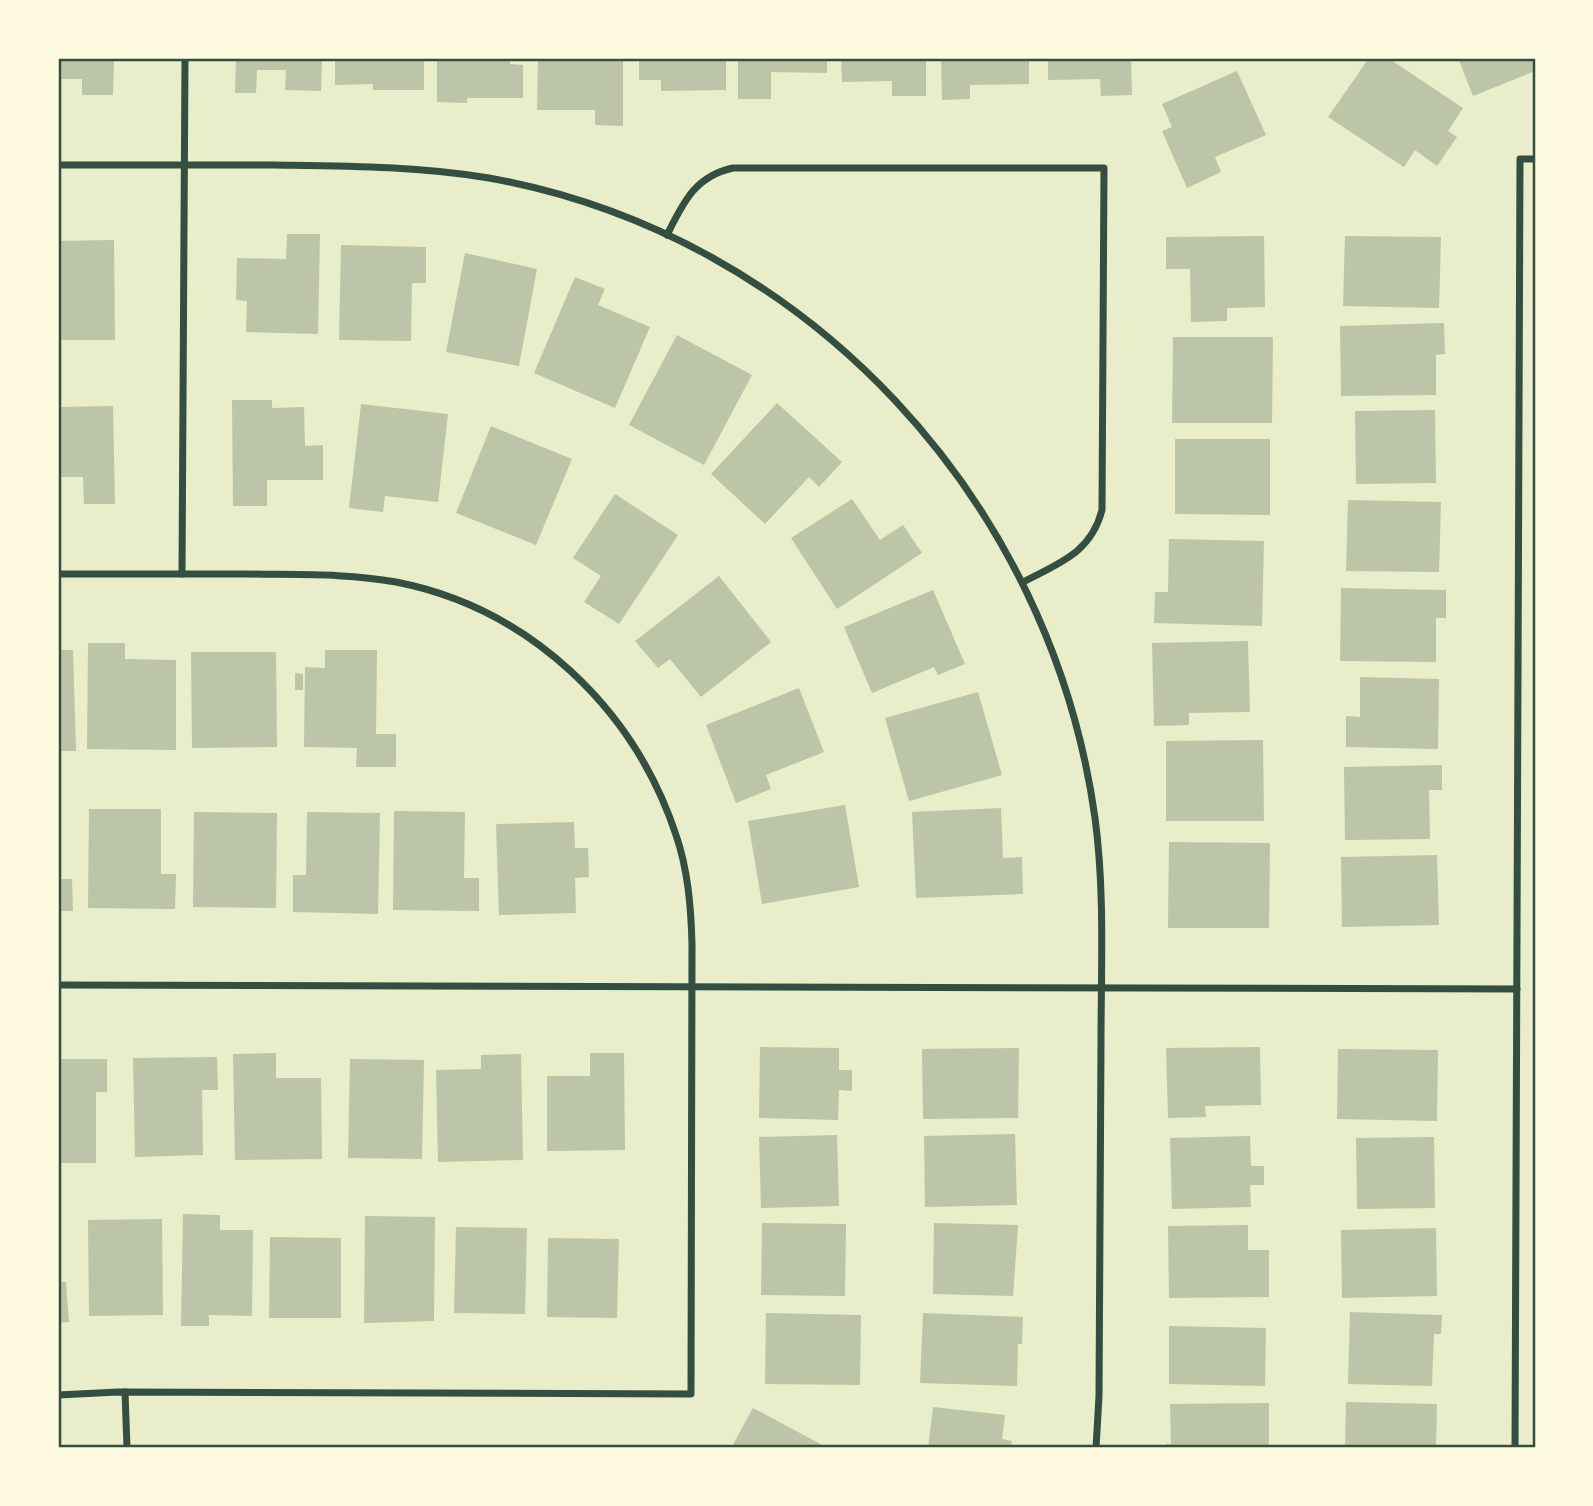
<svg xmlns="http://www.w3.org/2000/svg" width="1593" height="1506" font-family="Karla,sans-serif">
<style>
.building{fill:#bcc5a7}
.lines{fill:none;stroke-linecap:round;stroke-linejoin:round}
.minor{stroke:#344e41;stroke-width:7}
.neatline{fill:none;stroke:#344e41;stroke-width:2.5}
</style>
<rect width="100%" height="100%" fill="#e9edc9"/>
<g class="building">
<polygon points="58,58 114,58 113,95 82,95 82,79 58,79"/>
<polygon points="236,58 322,58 321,91 285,90 286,70 257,70 256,93 235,93"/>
<polygon points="335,58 424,58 424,90 373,90 373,84 335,85"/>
<polygon points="437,58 510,58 510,64 523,65 523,98 467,98 467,103 437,102"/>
<polygon points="538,58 623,58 623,126 595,125 595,110 537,110"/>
<polygon points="639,58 726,58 726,90 661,91 661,80 639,80"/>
<polygon points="738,58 827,58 827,73 771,72 771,99 738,99"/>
<polygon points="841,58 926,58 926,96 892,96 892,81 842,82"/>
<polygon points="941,58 1029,58 1029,84 970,85 970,99 942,100"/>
<polygon points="1048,58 1131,58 1132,95 1101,96 1100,79 1048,80"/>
<polygon points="1369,58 1388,58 1463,108 1448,131 1457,137 1437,166 1415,150 1404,167 1328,117"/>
<polygon points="1458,58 1532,58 1535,71 1473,96"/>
<polygon points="1237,71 1266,135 1215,157 1221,172 1187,188 1162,131 1172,127 1162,104"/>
<polygon points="287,234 320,234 318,334 246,332 247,301 236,300 237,258 286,259"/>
<polygon points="1264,236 1265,307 1227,308 1227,321 1191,322 1190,269 1166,269 1166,237"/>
<polygon points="1345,236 1441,237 1439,308 1343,306"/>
<polygon points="114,240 115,340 58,340 58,241"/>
<polygon points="341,245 426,247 426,283 412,283 411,341 339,340"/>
<polygon points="465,253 537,269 519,366 446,352"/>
<polygon points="575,277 605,289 598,305 650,327 615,408 534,373"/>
<polygon points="1444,323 1445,354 1436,355 1436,395 1341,396 1340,326"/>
<polygon points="677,335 752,375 704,465 629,425"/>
<polygon points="1173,337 1273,337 1272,423 1172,423"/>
<polygon points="232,400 272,400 272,408 304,407 305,446 323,445 323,480 267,480 267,506 233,506"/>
<polygon points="777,403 842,462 819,487 809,477 765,524 711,474"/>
<polygon points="361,404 448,414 438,502 385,496 383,512 349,508"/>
<polygon points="113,406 115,504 84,504 83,477 58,477 58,407"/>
<polygon points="1435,410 1436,483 1356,484 1355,411"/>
<polygon points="491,426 572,459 536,545 456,513"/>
<polygon points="1175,439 1270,439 1270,515 1175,514"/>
<polygon points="615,494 678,535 619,624 584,602 601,576 573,558"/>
<polygon points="852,499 880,540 903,525 922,553 837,609 791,538"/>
<polygon points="1348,500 1441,502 1439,572 1346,571"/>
<polygon points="1169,539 1264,541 1262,626 1154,623 1155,592 1168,592"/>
<polygon points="719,576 771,642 701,697 670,659 658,668 635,641"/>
<polygon points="1341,588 1446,590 1446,618 1436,618 1436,662 1340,661"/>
<polygon points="933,590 965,664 938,675 934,667 872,693 844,627"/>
<polygon points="1248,641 1250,712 1189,713 1189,725 1154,726 1152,643"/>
<polygon points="88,643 125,643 125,659 176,660 176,750 87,749"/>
<polygon points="58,650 73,650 76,751 58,751"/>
<polygon points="325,650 377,650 376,734 396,734 396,767 356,767 357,748 304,747 305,667 325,668"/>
<polygon points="191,652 276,652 277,747 192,748"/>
<polygon points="295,673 303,674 303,690 295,690"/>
<polygon points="1360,677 1439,679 1438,749 1346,747 1346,716 1360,717"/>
<polygon points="799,688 824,752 766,775 771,789 736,803 706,725"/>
<polygon points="978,692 1002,775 909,801 885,718"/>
<polygon points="1263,740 1264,821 1166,821 1166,741"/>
<polygon points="1442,765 1442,790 1429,790 1430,839 1345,840 1344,767"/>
<polygon points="845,805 859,887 762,904 748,821"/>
<polygon points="1001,808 1003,858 1022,857 1023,894 916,898 912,812"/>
<polygon points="89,809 161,809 161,874 176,874 175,909 88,908"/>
<polygon points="394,811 465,812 464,878 479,878 479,911 393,910"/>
<polygon points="194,812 277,813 276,908 193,907"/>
<polygon points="307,812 380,813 378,914 293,912 293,875 306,875"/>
<polygon points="574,822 575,848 588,848 589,877 575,878 576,913 499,915 496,824"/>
<polygon points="1169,842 1270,843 1269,928 1168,928"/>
<polygon points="1437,855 1439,925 1342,927 1341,857"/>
<polygon points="58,879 72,879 73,911 58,911"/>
<polygon points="760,1047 839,1048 839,1070 852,1070 852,1091 839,1090 838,1120 759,1118"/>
<polygon points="1260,1047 1261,1105 1205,1106 1206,1117 1168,1118 1166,1048"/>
<polygon points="1019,1048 1018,1118 923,1119 922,1049"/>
<polygon points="1338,1049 1438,1050 1437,1121 1337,1119"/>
<polygon points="276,1053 276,1078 321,1078 322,1159 235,1160 233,1054"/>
<polygon points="590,1053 624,1053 625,1150 547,1151 547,1076 590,1076"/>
<polygon points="521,1054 523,1160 438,1162 436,1070 481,1069 481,1055"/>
<polygon points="217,1057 218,1090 202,1090 203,1155 135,1157 133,1058"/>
<polygon points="58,1059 107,1059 107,1092 96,1092 96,1163 58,1163"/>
<polygon points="350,1059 424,1060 422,1159 348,1158"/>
<polygon points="1015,1134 1017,1205 925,1207 924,1136"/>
<polygon points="837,1135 839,1206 761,1208 759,1137"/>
<polygon points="1250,1136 1251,1166 1264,1166 1264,1185 1250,1185 1251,1207 1172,1209 1170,1138"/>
<polygon points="1434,1137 1435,1208 1357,1209 1356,1138"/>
<polygon points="183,1214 220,1215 220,1230 253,1230 252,1316 209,1315 209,1326 181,1326"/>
<polygon points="365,1216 435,1217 434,1321 364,1323"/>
<polygon points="162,1219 163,1315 89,1316 88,1220"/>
<polygon points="762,1223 846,1224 845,1296 761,1295"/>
<polygon points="934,1223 1018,1225 1013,1296 933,1294"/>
<polygon points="1248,1225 1248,1250 1269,1250 1269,1297 1169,1298 1168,1226"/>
<polygon points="456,1227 527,1228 525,1314 454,1313"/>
<polygon points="1436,1228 1437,1296 1342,1298 1341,1230"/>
<polygon points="270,1237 341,1238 341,1318 269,1318"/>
<polygon points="548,1238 619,1239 617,1318 547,1317"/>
<polygon points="58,1282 66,1282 69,1322 58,1323"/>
<polygon points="1350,1312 1442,1315 1441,1334 1434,1334 1432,1386 1348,1384"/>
<polygon points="766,1313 861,1315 860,1385 765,1384"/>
<polygon points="923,1313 1023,1317 1022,1344 1018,1344 1017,1386 920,1383"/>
<polygon points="1169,1326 1266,1328 1265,1386 1169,1384"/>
<polygon points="1346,1402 1437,1404 1436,1448 1345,1448"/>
<polygon points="1269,1403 1269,1448 1166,1448 1166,1444 1171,1444 1170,1404"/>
<polygon points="933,1407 1005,1415 1002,1439 1012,1441 1011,1448 928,1448"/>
<polygon points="753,1408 828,1448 731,1448"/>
</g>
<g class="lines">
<g class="minor">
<path d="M 58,165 C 130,165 202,165 274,165 C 346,166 417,166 489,178 C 807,235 1051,500 1095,818 C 1105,892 1101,968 1101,1043 C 1100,1161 1100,1278 1099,1396 L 1096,1448"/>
<path d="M 667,235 C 683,203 695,176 733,168 L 1104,168 L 1102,510 C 1091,553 1059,563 1023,582"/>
<path d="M 58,574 C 121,574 185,574 248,574 C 297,575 347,573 396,582 C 529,608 634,708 676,835 C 688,870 691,907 692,944 L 691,1394 L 118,1392 L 58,1395"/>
<polyline points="182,574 185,58"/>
<polyline points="58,985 1517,989"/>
<polyline points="125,1392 127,1448"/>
<polyline points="1515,1448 1520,159 1535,159"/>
</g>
</g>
<rect width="1593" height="1506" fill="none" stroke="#fefae0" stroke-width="119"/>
<rect x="60" y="60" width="1474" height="1386" class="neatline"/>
</svg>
